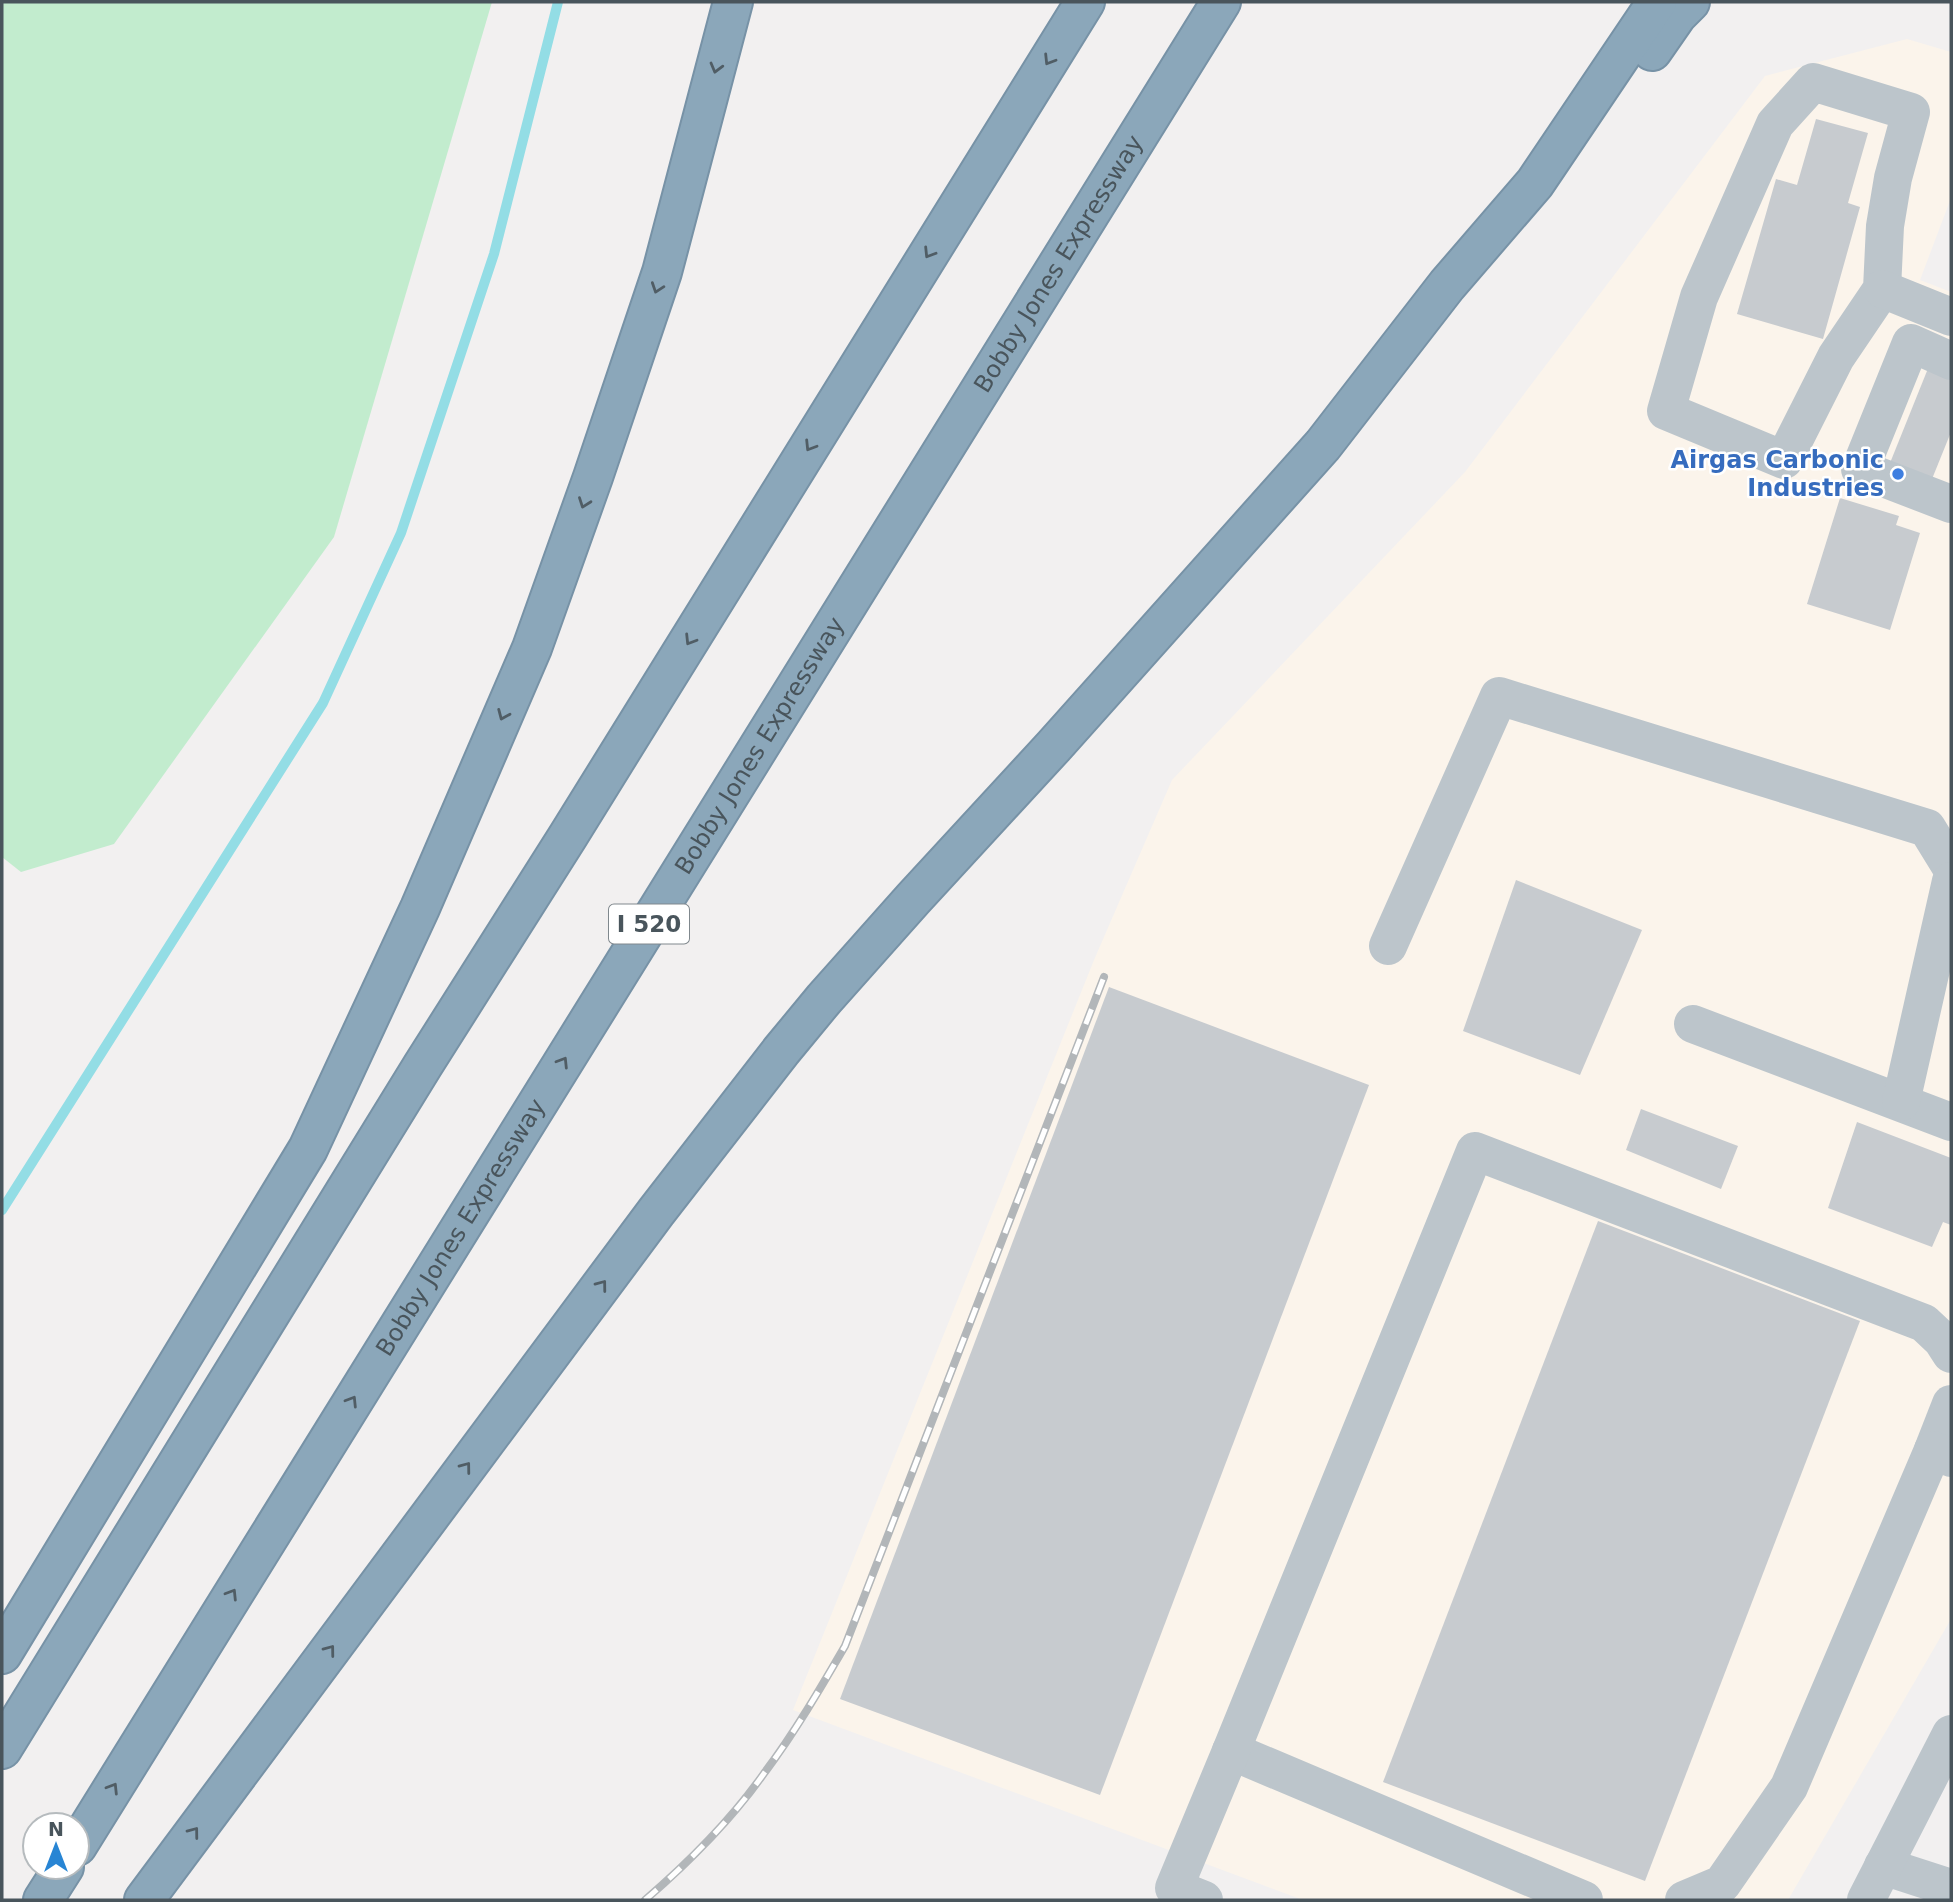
<svg xmlns="http://www.w3.org/2000/svg" width="1953" height="1902" font-family="'DejaVu Sans',sans-serif">
<style>
.commercial{fill:#fbf4eb}
.green{fill:#c2ecce}
.lines{fill:none;stroke-linecap:round;stroke-linejoin:round}
.stream{stroke:#93dde5;stroke-width:10}
.building{fill:#c7cbcf}
.highway-casing{stroke:#7792a6;stroke-width:42}
.minor{stroke:#bcc5cb;stroke-width:38}
.highway{stroke:#8ba7ba;stroke-width:38}
.rail-casing{stroke:#b2b6b9;stroke-width:8}
.rail{stroke:#fff;stroke-width:5;stroke-dasharray:16;stroke-linecap:butt}
.oneway{stroke:#505d65}
.shop-dot{fill:#3f7fe0;stroke:#fff;stroke-width:2.5}
.labels{text-anchor:middle;dominant-baseline:central;stroke-width:5;stroke-linejoin:round;paint-order:stroke}
.shield{fill:#fff;stroke:#80888d;stroke-width:2}
.shield-label{font-size:23px;font-weight:bold;fill:#49555c}
.street-label{font-size:24px;fill:#49555c;stroke:#fff}
.shop-label{font-size:24px;font-weight:bold;fill:#366cbe;stroke:#fff;text-anchor:end}
</style>
<rect width="100%" height="100%" fill="#f2f0f0"/>
<polygon class="commercial" points="1907,39 1951,52 1951,198 1920,280 1951,292 1951,1619 1788,1900 1303,1900 793,1710 1094,960 1172,780 1465,472 1765,76"/>
<polygon class="green" points="2,2 492,2 334,537 114,844 21,872 2,857"/>
<g class="lines">
<polyline class="stream" points="2,1210 323,703 401,533 494,254 558,2"/>
</g>
<g class="building">
<polygon points="1816,119 1868,133 1848,203 1860,207 1823,339 1737,314 1776,179 1797,185"/>
<polygon points="1931,361 1951,369 1951,432 1932,479 1890,463"/>
<polygon points="1840,498 1899,516 1896,525 1920,533 1890,630 1807,604"/>
<polygon points="1516,880 1642,930 1580,1075 1463,1031"/>
<polygon points="1109,987 1369,1085 1100,1795 840,1699"/>
<polygon points="1641,1109 1738,1146 1721,1189 1626,1150"/>
<polygon points="1857,1122 1951,1158 1951,1225 1943,1222 1932,1247 1828,1208"/>
<polygon points="1598,1221 1860,1321 1645,1881 1383,1782"/>
</g>
<g class="lines">
<g class="highway-casing">
<g id="highway">
<polyline points="1652,51 1677,15 1690,2"/>
<polyline points="2,1654 308,1149 420,908 532,648 593,477 662,272 733,2"/>
<polyline points="2,1749 423,1065 568,836 1085,2"/>
<path id="s1" d="M 77,1846 L 1221,2"/>
<polyline points="43,1900 64,1867"/>
<polyline points="144,1900 656,1212 781,1051 824,999 913,899 1054,746 1323,445 1447,285 1535,183 1657,2"/>
</g>
</g>
<g class="minor">
<polygon points="1813,82 1911,112 1893,178 1885,226 1882,289 1836,357 1784,460 1666,411 1699,297 1775,124"/>
<polyline points="1882,289 1951,317"/>
<polyline points="1951,361 1911,343 1860,469 1951,504"/>
<polyline points="1388,946 1499,696 1927,828 1951,867"/>
<polyline points="1693,1024 1951,1122"/>
<polyline points="1901,1102 1951,881"/>
<polyline points="1933,1450 1951,1404"/>
<polyline points="1231,1751 1584,1900"/>
<polyline points="1883,1866 1951,1888"/>
<polyline points="1204,1900 1174,1888 1231,1751 1475,1151 1924,1323 1942,1340 1951,1354"/>
<polyline points="1684,1900 1722,1884 1789,1787 1933,1450 1951,1458"/>
<polyline points="1866,1900 1951,1734"/>
</g>
<use href="#highway" class="highway"/>
<g class="rail-casing">
<path id="rail" d="M 645,1900 C 688,1863 732,1819 765,1772 C 795,1732 820,1689 845,1646 L 1104,977"/>
</g>
<use href="#rail" class="rail"/>
</g>
<defs><path id="oneway-chevron" d="M-2-3.5L2.5 0L-2 3.5" fill="none" stroke-width="1.6" stroke-linecap="round" stroke-linejoin="round" transform="scale(1.75)"/></defs>
<g class="oneway">
<use href="#oneway-chevron" transform="translate(1049 60) rotate(122)"/>
<use href="#oneway-chevron" transform="translate(716 68) rotate(105)"/>
<use href="#oneway-chevron" transform="translate(929 253) rotate(122)"/>
<use href="#oneway-chevron" transform="translate(657 288) rotate(109)"/>
<use href="#oneway-chevron" transform="translate(810 446) rotate(122)"/>
<use href="#oneway-chevron" transform="translate(584 503) rotate(110)"/>
<use href="#oneway-chevron" transform="translate(690 640) rotate(122)"/>
<use href="#oneway-chevron" transform="translate(503 715) rotate(113)"/>
<use href="#oneway-chevron" transform="translate(563 1062) rotate(-58)"/>
<use href="#oneway-chevron" transform="translate(602 1285) rotate(-53)"/>
<use href="#oneway-chevron" transform="translate(352 1401) rotate(-58)"/>
<use href="#oneway-chevron" transform="translate(466 1467) rotate(-53)"/>
<use href="#oneway-chevron" transform="translate(232 1594) rotate(-58)"/>
<use href="#oneway-chevron" transform="translate(330 1650) rotate(-53)"/>
<use href="#oneway-chevron" transform="translate(113 1788) rotate(-58)"/>
<use href="#oneway-chevron" transform="translate(194 1832) rotate(-53)"/>
</g>
<circle class="shop-dot" cx="1898" cy="474" r="7"/>
<g class="labels">
<rect class="shield" x="609" y="904.5" width="80" height="39" rx="5"/>
<g class="shield-label">
<text x="649" y="924">I 520</text>
</g>
<g class="street-label">
<text stroke="none"><textPath href="#s1" startOffset="1862">Bobby Jones Expressway</textPath></text>
<text stroke="none"><textPath href="#s1" startOffset="1295">Bobby Jones Expressway</textPath></text>
<text stroke="none"><textPath href="#s1" startOffset="728">Bobby Jones Expressway</textPath></text>
</g>
<g class="shop-label">
<text x="1884" y="460">Airgas Carbonic<tspan x="1884" dy="28">Industries</tspan></text>
</g>
</g>
<rect width="1953" height="1902" fill="none" stroke="#49555c" stroke-width="7"/>
<g transform="translate(56 1846)"><circle r="33" fill="#ffffff" stroke="#b6bbbe" stroke-width="2"/>
<path d="M0-5L12 26L0 18L-12 26Z" fill="#2885d4"/>
<text y="-10" font-size="19" font-weight="bold" text-anchor="middle" fill="#49555c">N</text>
</g>
</svg>
